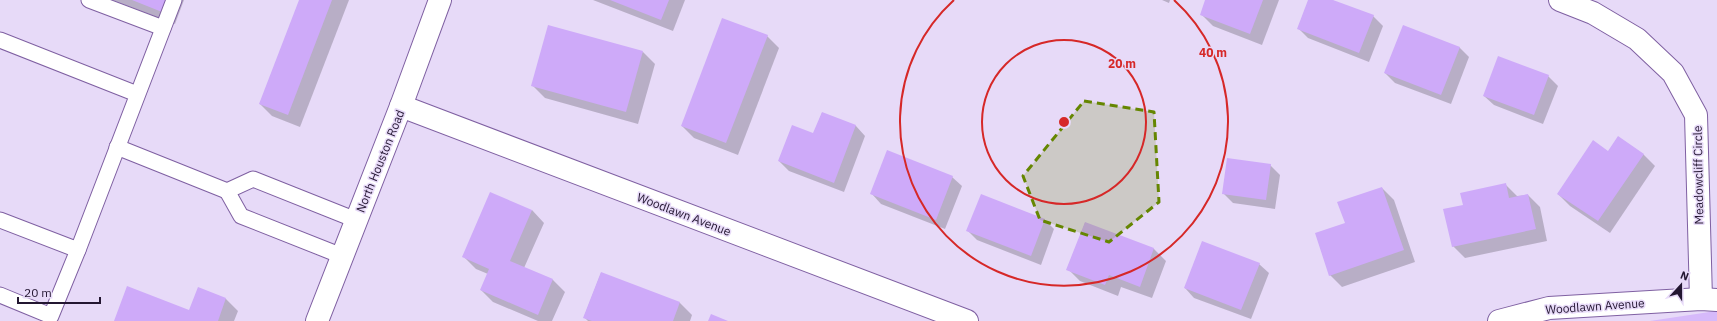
<svg xmlns="http://www.w3.org/2000/svg" width="1717" height="321" font-family="'IBM Plex Sans',sans-serif">
<style>
.green{fill:#d6b9fa}
.shadow{fill:#0003}
.building{fill:#ceaaf9}
.lines{fill:none;stroke-linecap:round;stroke-linejoin:round}
.service-casing{stroke:#7f60a2;stroke-width:17}
.minor-casing{stroke:#7f60a2;stroke-width:24}
.tertiary-casing{stroke:#7f60a2;stroke-width:24}
.service{stroke:#fff;stroke-width:15}
.minor{stroke:#fff;stroke-width:22}
.tertiary{stroke:#fff;stroke-width:22}
.marked{fill:#658601;fill-opacity:0.2;stroke:#658601;stroke-width:3;stroke-dasharray:8 5;stroke-linejoin:round}
.ring{fill:none;stroke:#d62828;stroke-width:2}
.labels{text-anchor:middle;dominant-baseline:central;stroke-width:3;stroke-linejoin:round;paint-order:stroke}
.street-label{font-size:12px;fill:#231631;stroke:#e7daf8}
.centre{fill:#d62828;stroke:#e7daf8;stroke-width:2}
.ring-label{font-size:12px;text-anchor:middle;font-weight:bold;fill:#d62828;stroke:#e7daf8;stroke-width:3;stroke-linejoin:round;paint-order:stroke}
</style>
<rect width="100%" height="100%" fill="#e7daf8"/>
<polygon class="green" points="1716,311 1717,311 1717,321 1650,321"/>
<g class="shadow">
<polygon points="112,0 184,0 175,24"/>
<polygon points="300,0 349,0 300,127 272,116 260,104"/>
<polygon points="593,0 685,0 673,31"/>
<polygon points="1162,0 1170,0 1169,3"/>
<polygon points="1206,0 1279,0 1262,45 1213,26 1201,14"/>
<polygon points="1309,0 1331,0 1373,16 1383,26 1369,62 1308,38 1298,28"/>
<polygon points="767,36 779,48 738,155 694,138 682,126"/>
<polygon points="1459,47 1469,57 1451,104 1395,83 1385,73"/>
<polygon points="643,52 655,64 638,124 545,98 533,86"/>
<polygon points="1548,76 1558,86 1543,124 1494,105 1484,96"/>
<polygon points="822,113 856,126 865,136 844,192 789,171 779,161 814,134"/>
<polygon points="1608,152 1643,154 1655,166 1610,233 1570,206 1558,194"/>
<polygon points="1270,165 1280,175 1275,209 1233,203 1223,193"/>
<polygon points="952,177 962,186 945,229 881,204 872,194"/>
<polygon points="1505,184 1517,196 1528,195 1540,207 1547,241 1465,258 1453,246 1464,206"/>
<polygon points="1382,188 1394,200 1415,262 1342,287 1330,275 1346,223"/>
<polygon points="532,210 544,223 524,268 553,280 565,292 552,321 538,321 493,302 481,290 488,274 476,269 464,257"/>
<polygon points="1045,220 1054,229 1041,265 977,240 968,231"/>
<polygon points="1085,223 1154,249 1166,261 1152,298 1121,287 1118,296 1080,281 1068,269"/>
<polygon points="1259,264 1269,273 1251,319 1194,298 1185,288"/>
<polygon points="601,273 680,303 692,315 690,321 588,321 584,317"/>
<polygon points="198,289 226,299 238,311 234,321 115,321 190,311"/>
</g>
<g class="building">
<polygon points="132,0 166,0 162,12"/>
<polygon points="299,0 332,0 288,115 259,104"/>
<polygon points="610,0 669,0 661,20"/>
<polygon points="1205,0 1263,0 1250,34 1200,15"/>
<polygon points="1308,0 1333,0 1374,15 1359,53 1297,29"/>
<polygon points="722,18 768,35 726,143 681,126"/>
<polygon points="548,25 643,51 626,112 531,86"/>
<polygon points="1403,25 1460,47 1441,95 1384,73"/>
<polygon points="1498,56 1549,75 1534,115 1483,96"/>
<polygon points="822,112 856,125 834,183 778,161 792,125 813,133"/>
<polygon points="1618,136 1644,154 1598,221 1557,194 1593,140 1608,151"/>
<polygon points="887,150 953,176 936,220 870,194"/>
<polygon points="1227,158 1271,164 1266,200 1222,194"/>
<polygon points="1506,183 1509,198 1528,194 1536,229 1452,247 1443,209 1463,205 1460,193"/>
<polygon points="1382,187 1404,250 1329,276 1315,233 1345,223 1337,202"/>
<polygon points="490,192 532,210 510,261 553,279 538,315 480,290 489,269 462,257"/>
<polygon points="981,194 1045,219 1031,256 966,231"/>
<polygon points="1085,222 1154,248 1140,287 1109,275 1105,285 1066,270"/>
<polygon points="1202,241 1260,263 1241,310 1184,288"/>
<polygon points="601,272 680,302 673,321 592,321 583,318"/>
<polygon points="127,286 189,310 198,287 226,298 218,321 114,321"/>
<polygon points="711,314 728,321 708,321"/>
</g>
<g class="lines">
<g class="service-casing">
<g id="service">
<polyline points="89,0 163,28"/>
<polyline points="0,40 137,94"/>
<polyline points="117,147 227,191"/>
<polyline points="0,220 78,250 174,0"/>
<polyline points="342,256 241,216 227,191 253,179 356,220"/>
<polyline points="0,295 51,316 78,250"/>
</g>
</g>
<g class="minor-casing">
<g id="minor">
<polyline points="1560,0 1593,13 1637,39 1673,73 1696,115 1701,299"/>
<polyline points="401,106 967,321"/>
<polyline points="1499,321 1549,308 1701,299 1717,300"/>
</g>
</g>
<g class="tertiary-casing">
<polyline id="tertiary" points="317,321 401,106 440,0"/>
</g>
<use href="#service" class="service"/>
<use href="#minor" class="minor"/>
<use href="#tertiary" class="tertiary"/>
</g>
<path class="marked" d="M 1084,101 L 1154,112 L 1159,202 L 1109,242 L 1040,220 L 1023,176 Z"/>
<g class="ring">
<circle cx="1064" cy="122" r="82"/>
<path d="M1174 0A164 164 0 1 1 954 0"/>
</g>
<g class="labels">
<g class="street-label">
<text transform="translate(380 161) rotate(-68)">North Houston Road</text>
<text transform="translate(1698 175) rotate(-91)">Meadowcliff Circle</text>
<text transform="translate(684 214) rotate(21)">Woodlawn Avenue</text>
<text transform="translate(1595 306) rotate(-4)">Woodlawn Avenue</text>
</g>
</g>
<circle cx="1064" cy="122" r="6" class="centre"/>
<g class="ring-label">
<text x="1213" y="57">40 m</text>
<text x="1122" y="68">20 m</text>
</g>
<g transform="translate(1681 285) rotate(21)" stroke="#e7daf8" stroke-width="3" paint-order="stroke">
<path d="M0-3L7 15L0 10L-7 15Z" fill="#231631"/>
<text y="-6" font-size="11" font-weight="bold" text-anchor="middle" fill="#231631">N</text>
</g>
<path d="M18 297v6h82v-6" fill="none" stroke="#231631" stroke-width="2"/>
<text x="24" y="297" font-size="12" fill="#231631" stroke="#e7daf8" stroke-width="3" paint-order="stroke">20 m</text>
</svg>
